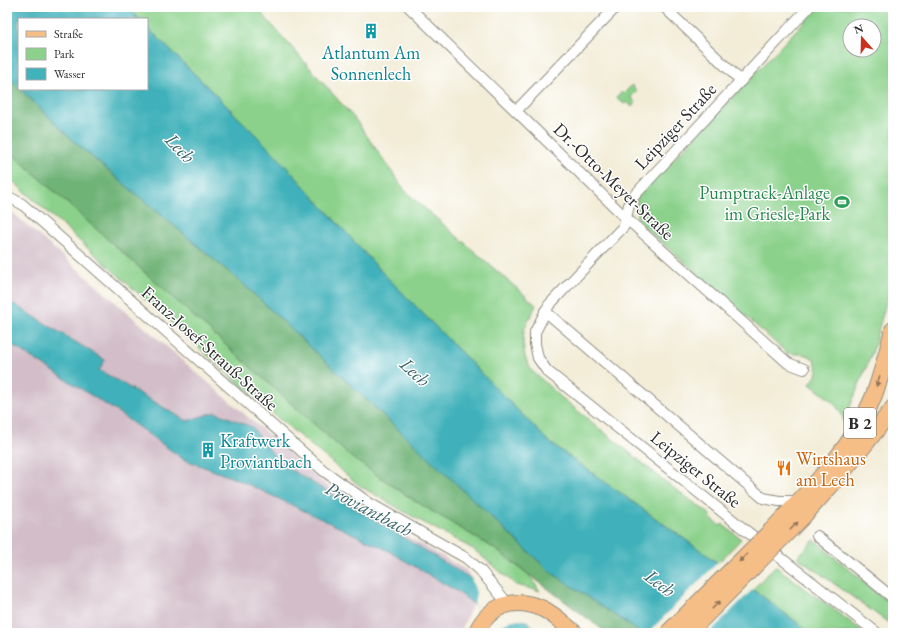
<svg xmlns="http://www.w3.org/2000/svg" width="900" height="640" font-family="'EB Garamond',serif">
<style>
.industrial{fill:#d2bdc8}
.green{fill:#8bd18b;stroke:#5b7e5b;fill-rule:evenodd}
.forest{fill:#70b377;stroke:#4e6f51}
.water{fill:#41b1ba;stroke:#366e72}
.pier{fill:#f3edd8}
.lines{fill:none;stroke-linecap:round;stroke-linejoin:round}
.minor-casing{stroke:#8f8c82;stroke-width:12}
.primary-casing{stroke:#8f8c82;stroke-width:18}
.minor{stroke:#fff;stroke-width:10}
.primary{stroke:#f6be87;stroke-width:16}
.primary-bridge-casing{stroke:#8f8c82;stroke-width:18;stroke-linecap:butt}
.primary-bridge{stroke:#f6be87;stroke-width:16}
.oneway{fill:#907459}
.labels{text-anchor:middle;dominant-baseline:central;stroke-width:3;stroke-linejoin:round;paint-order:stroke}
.shield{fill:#fff;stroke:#6b6b6b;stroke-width:1}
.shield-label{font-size:17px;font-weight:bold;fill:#2b2b2b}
.culture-label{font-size:18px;fill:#0d838f;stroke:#fff}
.street-label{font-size:18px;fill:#2b2b2b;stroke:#fff}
.leisure-label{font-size:18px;fill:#27864d;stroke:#fff;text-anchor:end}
.food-label{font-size:18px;fill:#c56008;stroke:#fff;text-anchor:start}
.water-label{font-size:19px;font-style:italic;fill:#346164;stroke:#fff}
</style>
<rect width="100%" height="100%" fill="#fff"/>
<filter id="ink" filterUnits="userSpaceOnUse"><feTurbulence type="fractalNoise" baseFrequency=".025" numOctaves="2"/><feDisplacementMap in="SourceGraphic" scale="8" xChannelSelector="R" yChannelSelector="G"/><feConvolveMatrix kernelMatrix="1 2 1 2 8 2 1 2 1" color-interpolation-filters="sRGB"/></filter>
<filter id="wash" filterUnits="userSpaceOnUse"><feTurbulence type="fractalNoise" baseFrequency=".012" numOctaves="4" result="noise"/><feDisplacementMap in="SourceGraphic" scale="16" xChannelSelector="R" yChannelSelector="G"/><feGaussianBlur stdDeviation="0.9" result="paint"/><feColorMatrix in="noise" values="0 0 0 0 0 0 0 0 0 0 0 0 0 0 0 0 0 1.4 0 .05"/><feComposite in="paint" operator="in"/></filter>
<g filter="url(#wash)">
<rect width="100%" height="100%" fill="#f3edd8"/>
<polygon class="industrial" points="7,210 14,214 341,498 466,570 472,580 474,601 460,633 7,633"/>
<g class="green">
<polygon points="127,7 256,7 355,119 406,192 536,305 524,330 523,343 525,357 531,370 562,398 667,483 711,515 709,517 720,526 722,524 741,539 718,563 549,442 381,271 272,151 147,27 147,19 139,19"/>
<path d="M 818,7 L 889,7 L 893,32 L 893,278 L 872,353 L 844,422 C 841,405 823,395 810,384 L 816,376 L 817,368 L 814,359 L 807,355 L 787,353 L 641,224 C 635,216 636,208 637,198 ZM 850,26 L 874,26 L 874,50 L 850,50 Z"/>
<polygon points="632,85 637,91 631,97 636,103 632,107 627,102 624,104 616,97 621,92 623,94"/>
<polygon points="7,149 351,457 412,499 495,549 529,575 540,591 516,585 473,549 417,519 360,486 278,418 7,176"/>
<polygon points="814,540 893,606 893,626 797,557"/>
<polygon points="775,566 865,633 811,633 753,589"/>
</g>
<polygon class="forest" points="7,76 79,146 241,282 548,570 642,633 607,633 495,549 412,499 351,457 7,149"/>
<g class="water">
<polygon points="7,7 127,7 139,19 19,19 19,88 7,76"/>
<polygon points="147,27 272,151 381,271 549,442 718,563 811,633 641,633 548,570 241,282 79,146 20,89 147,89"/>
<polygon points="7,300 105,360 99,370 187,421 215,412 252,427 280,463 467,576 542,633 510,633 458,592 385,549 241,481 183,459 116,411 7,342"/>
</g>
<g class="pier">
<polygon points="719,561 754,588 709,633 648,633"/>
<polygon points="470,575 529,619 529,620 512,620 500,626 474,605 476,592"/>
</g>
</g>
<g filter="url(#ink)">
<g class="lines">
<g class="minor-casing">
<g id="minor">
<polyline points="409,7 626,218 788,363 804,369"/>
<polyline points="664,7 741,81"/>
<polyline points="809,7 633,197 629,205 624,226 549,305 535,332 535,344 538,358 547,371 745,530 877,633"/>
<polyline points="516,111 616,7"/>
<polyline points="7,196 22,204 324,471 369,503 466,558 480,570 508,604"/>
<polyline points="545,311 763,498 779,501 799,501"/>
<polyline points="817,536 893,598"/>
</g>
</g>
<g class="primary-casing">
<g id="primary">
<path d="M 771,531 C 808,491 850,452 872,400 C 881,378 887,353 893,330"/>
<path d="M 781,539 C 822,498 859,454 893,408"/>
<path d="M 476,633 C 489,605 514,596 543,609 C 554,614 565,625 575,633"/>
</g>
</g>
<use href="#minor" class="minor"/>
<use href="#primary" class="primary"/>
<g class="primary-bridge-casing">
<g id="primary-bridge">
<polyline points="668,633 771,531"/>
<polyline points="688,633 781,539"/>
</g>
</g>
<use href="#primary-bridge" class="primary-bridge"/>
</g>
<defs><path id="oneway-solid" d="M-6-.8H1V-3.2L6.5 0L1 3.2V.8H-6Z"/></defs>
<g class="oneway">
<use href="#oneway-solid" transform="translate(878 381) rotate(108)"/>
<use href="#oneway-solid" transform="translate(794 526) rotate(-45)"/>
<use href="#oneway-solid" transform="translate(743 558) rotate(135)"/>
<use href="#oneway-solid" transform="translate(716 605) rotate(-46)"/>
</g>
</g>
<defs>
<g id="building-bare" transform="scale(1.2)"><path d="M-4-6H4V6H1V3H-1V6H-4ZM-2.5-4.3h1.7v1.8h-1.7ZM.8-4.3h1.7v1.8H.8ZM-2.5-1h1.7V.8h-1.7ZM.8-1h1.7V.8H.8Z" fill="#0f9aa8" stroke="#fff" stroke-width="2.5" paint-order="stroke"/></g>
<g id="stadium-bare" transform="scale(1.2)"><path d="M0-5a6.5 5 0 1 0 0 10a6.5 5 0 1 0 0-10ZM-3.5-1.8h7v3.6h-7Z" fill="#2e9e5b" stroke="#fff" stroke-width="2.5" paint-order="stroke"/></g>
<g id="restaurant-bare" transform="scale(1.2)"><path d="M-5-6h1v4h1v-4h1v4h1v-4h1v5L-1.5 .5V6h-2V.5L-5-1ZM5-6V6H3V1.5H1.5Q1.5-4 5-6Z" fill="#e8710a" stroke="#fff" stroke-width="2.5" paint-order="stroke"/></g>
</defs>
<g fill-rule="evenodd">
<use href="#building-bare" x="371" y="31"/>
<use href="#stadium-bare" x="842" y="202"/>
<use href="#building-bare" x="208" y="450"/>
<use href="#restaurant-bare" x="784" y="468"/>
</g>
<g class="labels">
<rect class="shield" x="844" y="408" width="32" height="30" rx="3"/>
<g class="shield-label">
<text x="860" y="423">B 2</text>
</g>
<g class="culture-label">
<text x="371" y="52">Atlantum Am<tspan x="371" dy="21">Sonnenlech</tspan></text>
<text x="220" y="440" text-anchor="start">Kraftwerk<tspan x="220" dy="21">Proviantbach</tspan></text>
</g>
<g class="street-label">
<text transform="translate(675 126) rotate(-47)">Leipziger Straße</text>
<text transform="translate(614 181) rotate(44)">Dr.-Otto-Meyer-Straße</text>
<text transform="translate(210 348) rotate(42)">Franz-Josef-Strauß-Straße</text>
<text transform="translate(696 469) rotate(39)">Leipziger Straße</text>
</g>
<g class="leisure-label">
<text x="830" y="192">Pumptrack-Anlage<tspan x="830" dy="21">im Griesle-Park</tspan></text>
</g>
<g class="food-label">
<text x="796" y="458">Wirtshaus<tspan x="796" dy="21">am Lech</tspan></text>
</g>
<g class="water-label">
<text transform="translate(180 148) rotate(46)">Lech</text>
<text transform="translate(415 372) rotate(43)">Lech</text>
<text transform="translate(369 509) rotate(28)">Proviantbach</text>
<text transform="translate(660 583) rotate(37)">Lech</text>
</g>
</g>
<rect width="900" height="640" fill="none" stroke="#fff" stroke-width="24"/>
<rect x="18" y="18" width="130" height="72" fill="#ffffff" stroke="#aaaaaa"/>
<rect x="26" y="31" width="20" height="6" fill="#f6be87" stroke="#aaaaaa"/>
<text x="54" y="38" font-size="12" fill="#2b2b2b">Straße</text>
<rect x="26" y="48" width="20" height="12" fill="#8bd18b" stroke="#aaaaaa"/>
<text x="54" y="58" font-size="12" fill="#2b2b2b">Park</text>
<rect x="26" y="68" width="20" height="12" fill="#41b1ba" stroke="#aaaaaa"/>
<text x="54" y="78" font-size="12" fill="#2b2b2b">Wasser</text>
<g transform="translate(862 38) rotate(340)"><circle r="19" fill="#ffffff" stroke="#aaaaaa"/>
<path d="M0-3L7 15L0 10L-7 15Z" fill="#c8321e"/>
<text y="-6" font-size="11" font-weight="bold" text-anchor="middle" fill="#2b2b2b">N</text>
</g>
</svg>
